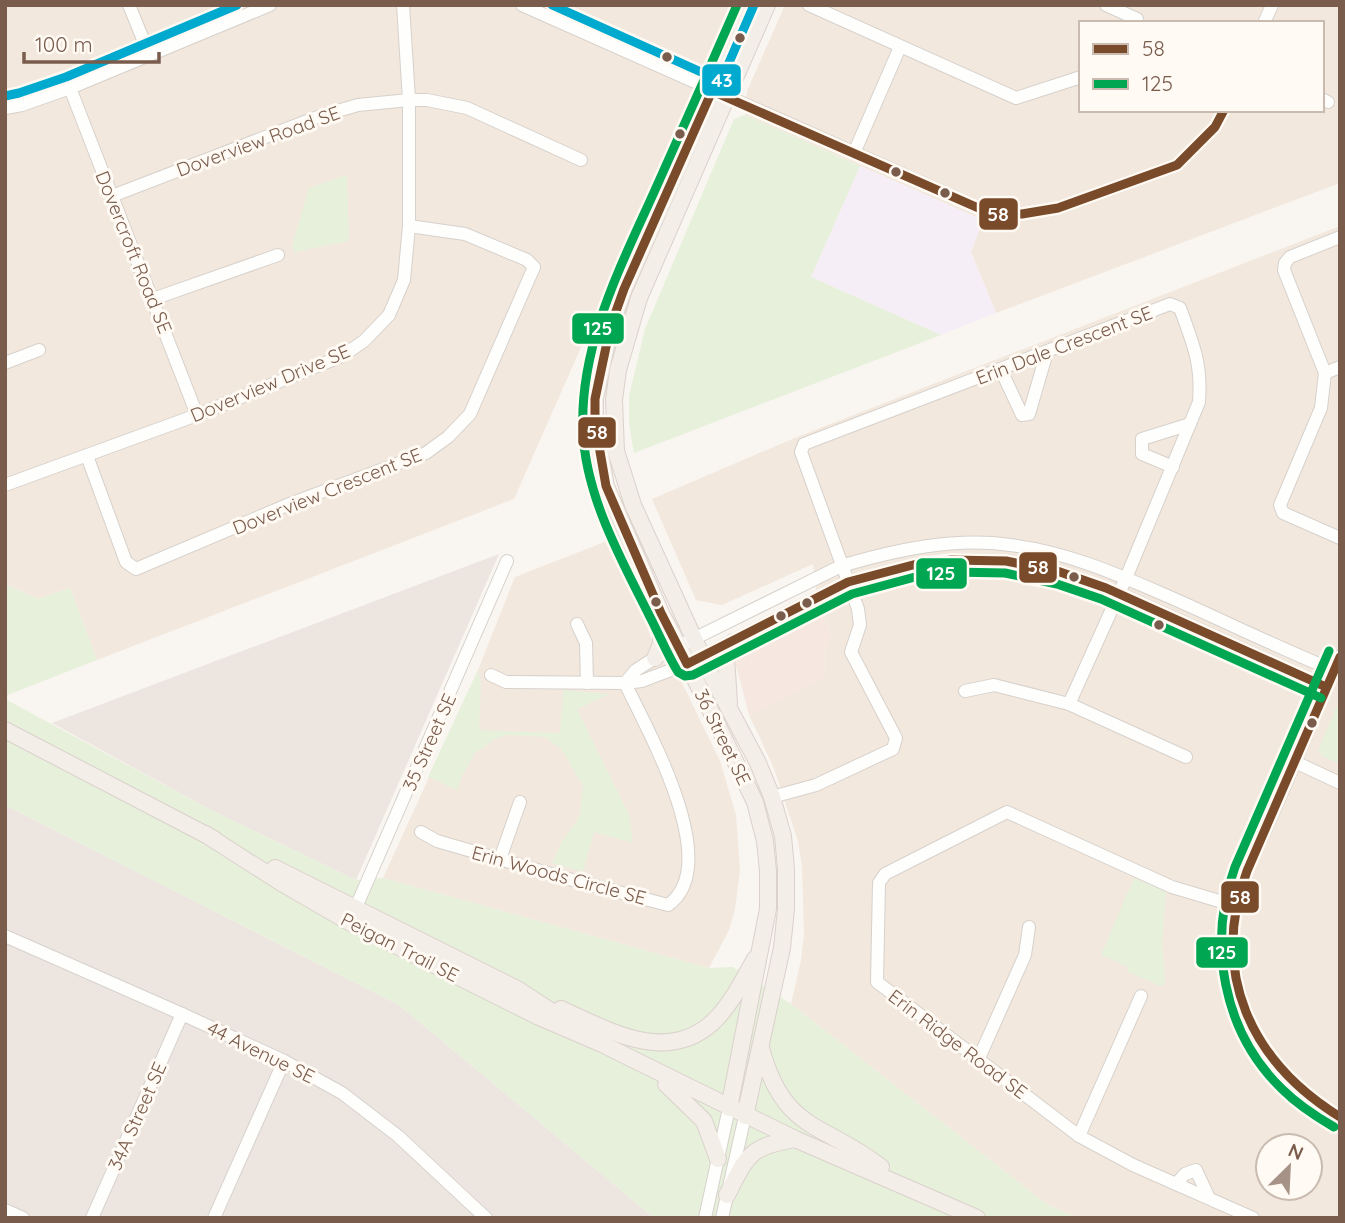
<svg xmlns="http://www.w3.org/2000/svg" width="1345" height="1223" font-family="Quicksand,sans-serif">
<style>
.residential{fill:#f2e8de;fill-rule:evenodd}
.commercial{fill:#f6e8e1}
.industrial{fill:#ede5e0}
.education{fill:#f6eef6}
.green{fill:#e7f0db}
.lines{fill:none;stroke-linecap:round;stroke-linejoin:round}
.minor-casing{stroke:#d7d1cb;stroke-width:14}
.major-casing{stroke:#dad1cc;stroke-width:18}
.minor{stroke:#fefefd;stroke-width:12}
.major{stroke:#f3eee8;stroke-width:16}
.bus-1-casing{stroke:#fffaf3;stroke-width:14}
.bus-2-casing{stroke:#fffaf3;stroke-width:14}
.bus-3-casing{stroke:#fffaf3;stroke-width:14}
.bus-1{stroke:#7a4b2a;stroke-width:9}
.bus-2{stroke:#00a651;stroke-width:9}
.bus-3{stroke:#00a9ce;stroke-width:9}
.bus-dot{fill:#7a5c4d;stroke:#fffaf3;stroke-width:2.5}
.labels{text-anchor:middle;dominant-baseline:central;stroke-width:6;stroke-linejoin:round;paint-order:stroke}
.street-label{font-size:19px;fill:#7a5c4d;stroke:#fffaf3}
.line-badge{stroke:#fffaf3;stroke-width:2.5}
.badge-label{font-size:19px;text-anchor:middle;font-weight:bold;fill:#fff}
</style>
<rect width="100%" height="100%" fill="#f9f5f0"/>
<g class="residential">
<polygon points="5,5 732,5 514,499 97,660 70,588 38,599 5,584"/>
<path d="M 785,5 L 1340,5 L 1340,183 L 996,313 L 971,252 L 983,220 L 745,115 L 747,91 ZM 1081,23 L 1322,23 L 1322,110 L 1081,110 Z"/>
<path d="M 1340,226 L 1340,1218 L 1077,1218 L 1045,1203 L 791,1004 L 801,960 L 804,935 L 802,867 L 798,841 L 773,766 L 749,715 L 825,677 L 826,645 L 832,634 L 818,605 L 813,564 L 722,605 L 696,600 L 652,499 L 797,437 ZM 1268,1146 L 1310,1146 L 1310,1188 L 1268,1188 Z"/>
<polygon points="607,541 632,581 651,638 683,685 720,761 736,815 740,870 735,909 729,930 709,968 383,878 478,670 515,577"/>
</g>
<polygon class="commercial" points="818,605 832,634 826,645 825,677 749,715 732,650"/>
<g class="industrial">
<polygon points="499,554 356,880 209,809 52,723"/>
<polygon points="5,805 399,1005 654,1218 5,1218"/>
</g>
<polygon class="education" points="860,166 983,220 971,252 996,313 941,335 811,277"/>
<g class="green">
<polygon points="745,115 860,166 811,277 941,335 634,453 629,424 629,396 645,329 734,119"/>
<polygon points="347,175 349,241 294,252 292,246 309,188"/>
<polygon points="5,584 38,599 70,588 97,660 5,696"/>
<polygon points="478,670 481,683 479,730 560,733 563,690 610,694 577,709 629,815 633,843 594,832 583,872 552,863 561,843 580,816 583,786 562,750 545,737 507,735 495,739 475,753 461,778 458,790 428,777"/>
<polygon points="5,699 209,809 356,880 383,878 709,968 733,967 791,1004 1045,1203 1077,1218 654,1218 399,1005 5,805"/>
<polygon points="1340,699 1340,764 1323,757 1318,750"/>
<polygon points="1134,878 1166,892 1162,942 1165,982 1162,987 1127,971 1128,967 1101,955"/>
</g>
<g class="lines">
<g class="minor-casing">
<g id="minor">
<polyline points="129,5 149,54"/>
<polyline points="522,5 992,214 1022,214 1058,208 1177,165 1215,127 1224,110"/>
<polyline points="809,5 1016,98 1081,77"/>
<polyline points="1106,5 1137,19 1135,23"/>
<polyline points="1264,23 1272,5"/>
<polyline points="70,88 197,415"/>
<polyline points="1322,99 1328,102"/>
<polyline points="5,108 22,105 70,88 270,5"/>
<polyline points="854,153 900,47"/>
<polyline points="112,196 320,116 358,105 409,100 427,100 467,108 581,160"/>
<polyline points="1340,237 1290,257 1285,263 1284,270 1325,373 1321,408 1280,505 1283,513 1340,538"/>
<polyline points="153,299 278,255"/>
<polyline points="5,363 39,350"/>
<polyline points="1001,370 1022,415 1029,414 1047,352"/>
<polyline points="1325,373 1340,367"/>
<polyline points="87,456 126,562 136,569 292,503 426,453 448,437 470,414 534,267 527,260 465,234 409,226"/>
<polyline points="1173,467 1142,454 1142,439 1190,424"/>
<polyline points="5,485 197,415 342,356 364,341 389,315 404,280 409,226 409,100 403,5"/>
<polyline points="577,624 586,643 587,683"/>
<path d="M 1340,656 C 1317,708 1296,761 1273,813 C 1260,843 1242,875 1236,907 C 1220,991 1264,1078 1340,1117"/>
<polyline points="491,675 506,682 625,683 642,681 687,664 848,582 913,565 951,560 1006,561 1060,572 1119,593 1326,687"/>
<path d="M 625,683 L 636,670 L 655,658 L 841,566 C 895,550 954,537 1010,545 C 1068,552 1119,575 1172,598 C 1226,622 1279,648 1333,670"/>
<polyline points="965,691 994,685 1069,704 1186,757"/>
<polyline points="1295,762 1340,783"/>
<path d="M 772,797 L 816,785 L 893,749 L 896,738 L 851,652 L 860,625 L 858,609 L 801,452 L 804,444 L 1170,304 L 1180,308 C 1193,344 1202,363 1199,402 L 1126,578 L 1069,704"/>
<path d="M 421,832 L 437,841 L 565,878 L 668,905 C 725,865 647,730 625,683"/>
<polyline points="500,859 520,802"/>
<polyline points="1236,906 1172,887 1007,812 885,874 879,883 877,982 1079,1136 1133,1165 1253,1218"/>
<polyline points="353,914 507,561"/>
<polyline points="5,936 182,1014 284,1061 342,1093 398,1136 486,1218"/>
<polyline points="979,1058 1025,955 1029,927"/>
<polyline points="1079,1136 1141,996"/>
<polyline points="1176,1184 1185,1174 1196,1170 1209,1198"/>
<polyline points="5,1210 23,1218"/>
<polyline points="92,1218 182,1014"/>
<polyline points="214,1218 284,1061"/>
<polyline points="705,1218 729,1108"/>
<polyline points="722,1218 745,1116"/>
</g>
</g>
<g class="major-casing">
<g id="major">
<polyline points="655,658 661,644 661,616"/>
<polyline points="729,703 726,656 733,642"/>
<polyline points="5,730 214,839"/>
<polyline points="205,834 280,882 349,922 539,1017 602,1044 795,1139 977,1218"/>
<polyline points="275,868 517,989 568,1022"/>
<path d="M 561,1009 C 608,1030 666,1065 713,1022 C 731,1005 743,980 755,959"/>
<path d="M 761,1048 C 784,1133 823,1122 881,1167"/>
<polyline points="666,1084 704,1121 718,1159"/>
<polyline points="729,1108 768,909 768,871 765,841 755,802 679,646 661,613 606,486 595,423 595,399 610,328 624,289 751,5"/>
<polyline points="745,1116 782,948 786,909 786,869 783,836 772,797 758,763 705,663 633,505 616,451 614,400 618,370 639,298 767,5"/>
<path d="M 727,1195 C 748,1154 749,1147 795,1139"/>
</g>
</g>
<use href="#minor" class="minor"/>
<use href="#major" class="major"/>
<g class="bus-1-casing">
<g id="bus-1">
<polyline points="1224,110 1215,127 1177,165 1058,208 1022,214 992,214 712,91 624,289 610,328 595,399 595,423 606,486 661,613 687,664 848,582 913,565 951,560 1006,561 1060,572 1106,588 1326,687"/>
<path d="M 1340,657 L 1247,871 C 1209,973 1251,1062 1340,1117"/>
</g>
</g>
<g class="bus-2-casing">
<g id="bus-2">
<path d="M 737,5 C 710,67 683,128 655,190 C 621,266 579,345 583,432 C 586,497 621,559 649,615 C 659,634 667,654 678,672 L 685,676 L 693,675 L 852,594 L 915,577 L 952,572 L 1005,573 L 1057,584 L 1101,599 L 1321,698"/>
<path d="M 1329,651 L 1235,867 C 1207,943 1223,1032 1282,1089 C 1298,1105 1315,1116 1334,1127"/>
</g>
</g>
<g class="bus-3-casing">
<g id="bus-3">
<polyline points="552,5 721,81 754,5"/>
<polyline points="5,96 19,93 66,77 237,5"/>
</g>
</g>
<use href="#bus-1" class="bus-1"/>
<use href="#bus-2" class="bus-2"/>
<use href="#bus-3" class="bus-3"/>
</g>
<g class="bus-dot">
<circle cx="740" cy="38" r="6"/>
<circle cx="667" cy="57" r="6"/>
<circle cx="680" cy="134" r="6"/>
<circle cx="896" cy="172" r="6"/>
<circle cx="945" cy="193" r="6"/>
<circle cx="1074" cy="577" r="6"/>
<circle cx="656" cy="602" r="6"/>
<circle cx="807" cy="603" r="6"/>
<circle cx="781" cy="616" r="6"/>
<circle cx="1159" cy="625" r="6"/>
<circle cx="1312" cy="723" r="6"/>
</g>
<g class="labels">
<g class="street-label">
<text transform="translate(258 141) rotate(-20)">Doverview Road SE</text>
<text transform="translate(134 252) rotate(68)">Dovercroft Road SE</text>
<text transform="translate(1064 345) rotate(-21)">Erin Dale Crescent SE</text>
<text transform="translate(270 383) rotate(-23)">Doverview Drive SE</text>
<text transform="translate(327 491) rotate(-22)">Doverview Crescent SE</text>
<text transform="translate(723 737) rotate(64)">36 Street SE</text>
<text transform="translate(429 742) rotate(-66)">35 Street SE</text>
<text transform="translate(559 875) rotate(15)">Erin Woods Circle SE</text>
<text transform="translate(400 947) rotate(27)">Peigan Trail SE</text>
<text transform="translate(958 1044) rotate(37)">Erin Ridge Road SE</text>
<text transform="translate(261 1052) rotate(26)">44 Avenue SE</text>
<text transform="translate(137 1116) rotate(-66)">34A Street SE</text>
</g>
</g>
<g class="line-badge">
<rect x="701" y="63" width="41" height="34" rx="7" fill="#00a9ce"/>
<rect x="978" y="197" width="41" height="34" rx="7" fill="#7a4b2a"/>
<rect x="571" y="312" width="54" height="33" rx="7" fill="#00a651"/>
<rect x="577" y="416" width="40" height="33" rx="7" fill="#7a4b2a"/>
<rect x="1018" y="551" width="40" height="33" rx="7" fill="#7a4b2a"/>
<rect x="915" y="557" width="53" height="33" rx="7" fill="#00a651"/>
<rect x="1220" y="880" width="40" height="34" rx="7" fill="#7a4b2a"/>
<rect x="1195" y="936" width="54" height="33" rx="7" fill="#00a651"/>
</g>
<g class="badge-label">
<text x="722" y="87">43</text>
<text x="998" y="221">58</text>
<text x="598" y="335">125</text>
<text x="597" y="439">58</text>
<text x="1038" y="574">58</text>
<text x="941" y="580">125</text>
<text x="1240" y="904">58</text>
<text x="1222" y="959">125</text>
</g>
<rect width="1345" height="1223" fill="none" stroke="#7a5c4d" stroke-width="14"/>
<rect x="1079" y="21" width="245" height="91" fill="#fffaf3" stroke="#cabbb1" stroke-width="2"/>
<rect x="1093" y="44" width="35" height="10" fill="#7a4b2a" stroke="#cabbb1" stroke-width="2"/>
<text x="1142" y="56" font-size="21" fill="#7a5c4d">58</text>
<rect x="1093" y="79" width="35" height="10" fill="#00a651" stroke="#cabbb1" stroke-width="2"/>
<text x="1142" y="91" font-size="21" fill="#7a5c4d">125</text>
<g transform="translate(1289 1167) rotate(24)"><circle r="33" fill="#fffaf3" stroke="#cabbb1" stroke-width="2"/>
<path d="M0-5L12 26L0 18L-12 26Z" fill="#a69286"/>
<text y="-10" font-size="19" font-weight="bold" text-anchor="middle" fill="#7a5c4d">N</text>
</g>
<path d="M24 52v10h135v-10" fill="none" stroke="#7a5c4d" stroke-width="3.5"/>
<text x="35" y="52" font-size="21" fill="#7a5c4d" stroke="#fffaf3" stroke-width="5" paint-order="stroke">100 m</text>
</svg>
